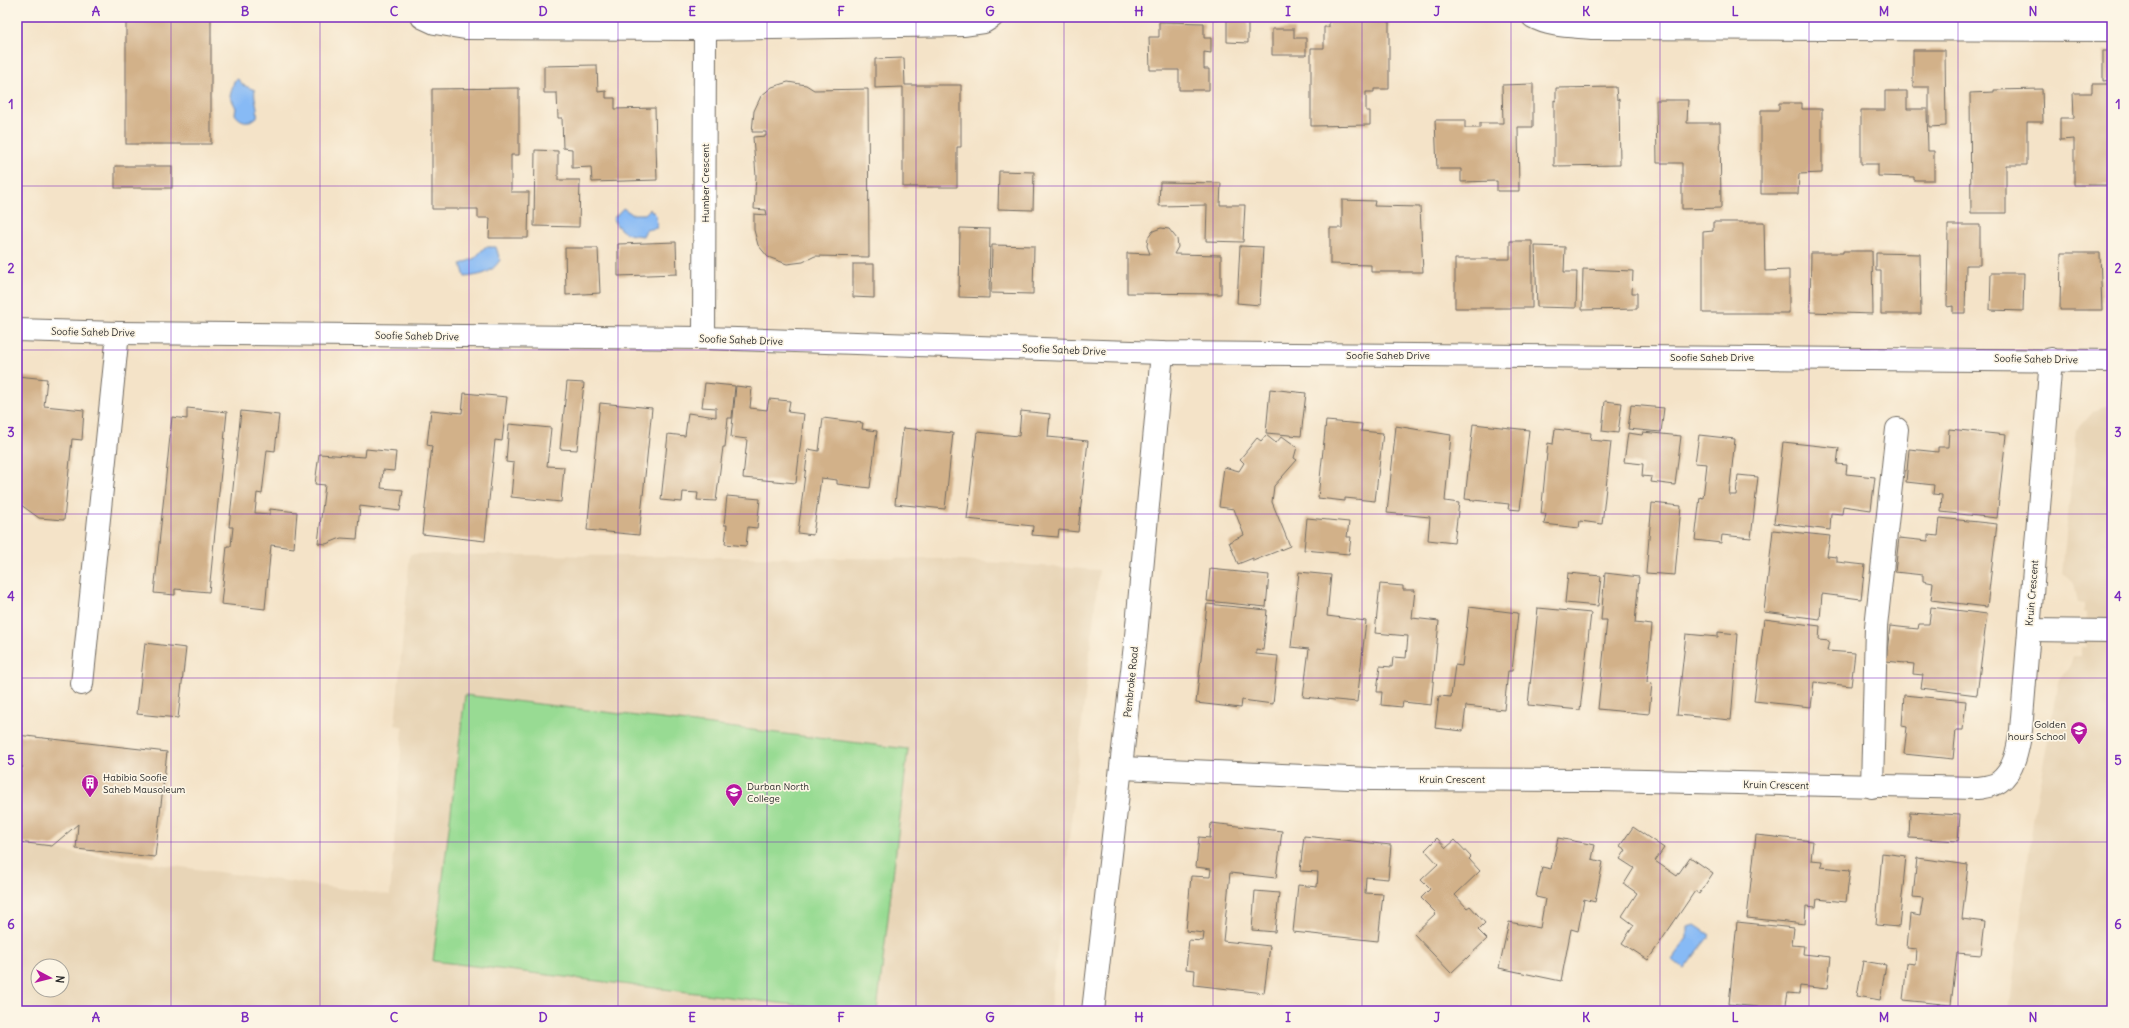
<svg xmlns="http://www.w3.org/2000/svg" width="2129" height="1028" font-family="Delius,sans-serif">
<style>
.built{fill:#e8d5b7;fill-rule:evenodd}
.green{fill:#98db93;stroke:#62835f}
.water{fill:#87baf5;stroke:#597290}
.building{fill:#d2b189}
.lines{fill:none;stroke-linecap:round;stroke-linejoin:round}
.minor-casing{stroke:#716b62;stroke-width:24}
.minor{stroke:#fff;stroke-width:22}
.grid{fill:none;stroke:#7b2cbf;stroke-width:1;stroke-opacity:0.55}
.labels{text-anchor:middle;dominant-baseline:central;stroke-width:3.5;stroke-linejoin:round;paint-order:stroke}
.street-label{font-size:10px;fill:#2b2b2b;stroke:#fcf5e5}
.poi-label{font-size:10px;fill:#2b2b2b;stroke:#fcf5e5;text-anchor:start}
.neatline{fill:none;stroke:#7b2cbf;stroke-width:1.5}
.grid-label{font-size:13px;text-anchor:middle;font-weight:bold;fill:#7b2cbf}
</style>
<rect width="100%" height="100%" fill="#fcf5e5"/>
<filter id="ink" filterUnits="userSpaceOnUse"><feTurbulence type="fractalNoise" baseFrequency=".025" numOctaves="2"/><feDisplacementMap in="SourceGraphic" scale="8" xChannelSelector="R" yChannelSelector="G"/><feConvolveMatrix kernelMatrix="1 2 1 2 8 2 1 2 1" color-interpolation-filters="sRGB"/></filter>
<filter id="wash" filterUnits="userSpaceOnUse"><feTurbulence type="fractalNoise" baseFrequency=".012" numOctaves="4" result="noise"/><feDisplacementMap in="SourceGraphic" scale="16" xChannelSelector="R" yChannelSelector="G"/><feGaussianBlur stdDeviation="0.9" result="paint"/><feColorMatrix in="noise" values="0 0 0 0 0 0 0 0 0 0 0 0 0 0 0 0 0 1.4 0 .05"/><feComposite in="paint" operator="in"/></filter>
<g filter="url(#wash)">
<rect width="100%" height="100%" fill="#f4e3c8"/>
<g class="built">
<polygon points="2112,405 2112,1011 2009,1011 2034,813 2060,677 2069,669 2073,656 2081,656 2081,647 2086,647 2087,613 2084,612 2084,603 2078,602 2074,584 2062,573 2077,429 2093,411"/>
<path d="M 410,554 L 947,559 L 1099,570 L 1050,1011 L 17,1011 L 17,845 L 390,895 L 403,727 L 395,725 ZM 38,966 L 62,966 L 62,990 L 38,990 Z"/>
</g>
<polygon class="green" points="465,695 908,749 877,1011 844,1011 433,961"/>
<g class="water">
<path d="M 238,79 L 243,85 L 255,90 C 253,97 259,107 257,117 C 249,124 240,122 235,114 L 236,108 L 230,96 L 234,81 Z"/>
<path d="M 623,208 L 632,214 L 645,214 L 650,209 L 656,215 L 657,228 L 646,230 L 643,236 C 628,235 620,233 613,219 Z"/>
<path d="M 485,247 L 496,247 L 500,260 C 491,274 481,275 465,277 L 461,264 L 475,258 Z"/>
<polygon points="1695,925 1710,935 1684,969 1672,959 1687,938 1687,927"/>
</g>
<g id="blocks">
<g class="building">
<rect x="126" y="17" width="85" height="127"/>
<polygon points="1180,17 1248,17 1248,43 1227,42 1227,19 1180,19"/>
<polygon points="1329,17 1389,17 1389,89 1374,89 1374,92 1366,92 1366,111 1370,111 1370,125 1311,126 1311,48 1324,48 1324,27 1329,27"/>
<polygon points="1159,22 1204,23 1204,38 1211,38 1211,53 1204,52 1204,69 1209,69 1209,90 1179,90 1179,70 1150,70 1149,37 1159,37"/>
<polygon points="1272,29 1294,29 1294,38 1306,38 1306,55 1272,55"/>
<polygon points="1913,50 1945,50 1946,126 1929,127 1929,87 1913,87"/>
<polygon points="2103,51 2112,51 2112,80 2103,81"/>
<polygon points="904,58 905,85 961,85 961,147 957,147 957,187 903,187 903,87 875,88 875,59"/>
<polygon points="597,65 598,92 606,91 606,98 615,98 615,109 655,108 657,180 592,182 591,167 572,168 572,149 563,148 562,118 558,118 557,93 544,93 544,66"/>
<polygon points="788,82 806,85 814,90 868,89 869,257 815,256 803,262 787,264 768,257 758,245 754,230 754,214 767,215 766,210 754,209 756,176 753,137 766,136 766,132 752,132 754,111 761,96 772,87"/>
<polygon points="1533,84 1533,127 1518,127 1519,191 1497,191 1497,181 1461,182 1461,169 1437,169 1435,120 1465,120 1465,128 1480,128 1480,123 1503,123 1502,85"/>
<polygon points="2092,84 2112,84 2112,185 2074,185 2074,139 2060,140 2060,118 2074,118 2073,93 2092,93"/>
<polygon points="1616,87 1617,100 1619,99 1620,165 1554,166 1554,100 1556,101 1556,88"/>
<polygon points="519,88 519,155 511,155 511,192 529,192 528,238 489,238 490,218 478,218 478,209 432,209 432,89"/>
<polygon points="2042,89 2043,122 2027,122 2027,165 2006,165 2006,213 1971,213 1970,93 1994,92 1994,90"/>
<polygon points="1885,91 1907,91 1907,109 1927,109 1928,151 1934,151 1934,180 1914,180 1914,177 1878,176 1878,164 1861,164 1861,110 1885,110"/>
<polygon points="1656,100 1688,100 1687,123 1720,123 1721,208 1682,209 1682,163 1657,163"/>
<polygon points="1779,103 1802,103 1802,109 1822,109 1822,173 1799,174 1798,194 1761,194 1761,110 1779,110"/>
<polygon points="535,150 558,151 558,180 580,180 579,227 534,226"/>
<rect x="115" y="166" width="57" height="22"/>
<polygon points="999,171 1034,172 1033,210 998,209"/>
<polygon points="1160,182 1221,183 1220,205 1245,205 1243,242 1206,241 1207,205 1159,206"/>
<polygon points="1342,200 1375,201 1374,206 1420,207 1423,272 1371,272 1371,265 1330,264 1330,228 1342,228"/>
<polygon points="1713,222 1764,222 1765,271 1789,270 1789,313 1703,313 1703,232 1713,231"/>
<polygon points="1948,225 1980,225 1980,265 1966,265 1965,313 1953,313 1953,306 1947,307"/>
<polygon points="960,228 990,229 989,298 959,297"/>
<polygon points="1161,228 1169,229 1177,239 1178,247 1174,254 1221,255 1221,294 1127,293 1127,253 1150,254 1147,246 1148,238 1153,231"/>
<polygon points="1510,241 1532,241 1532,308 1455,308 1455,259 1510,259"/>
<polygon points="676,242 677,274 618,276 618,244"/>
<polygon points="992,245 1034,246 1033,294 991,293"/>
<polygon points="1240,246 1263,247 1260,305 1237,303"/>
<polygon points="1535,246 1565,247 1564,272 1577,272 1576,308 1537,307"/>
<polygon points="565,248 598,248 600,293 566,295"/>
<polygon points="1843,251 1872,251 1873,314 1810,312 1811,253 1843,253"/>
<polygon points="1876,253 1920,254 1921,314 1881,314 1881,271 1876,271"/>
<polygon points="2061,253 2100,253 2102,310 2060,310"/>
<polygon points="853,264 874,264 874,298 853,297"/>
<polygon points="1583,269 1633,271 1632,293 1637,293 1637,309 1582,310"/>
<polygon points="1991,273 2024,273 2023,311 1990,310"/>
<polygon points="17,376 47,379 44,406 84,410 82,440 72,439 64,520 39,518 17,502 17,432 19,433 20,421 17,420"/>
<polygon points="567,382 584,383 577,450 560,449"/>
<polygon points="705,383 735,386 732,418 728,418 725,447 723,447 716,501 697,500 698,493 683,492 682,502 661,500 668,434 685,436 688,413 716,417 716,408 702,407"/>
<polygon points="736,386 752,388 750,408 767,410 769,399 790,401 788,412 804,414 796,483 743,478 747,439 731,437"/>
<polygon points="1270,389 1306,393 1301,436 1266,433"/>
<polygon points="464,393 507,397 502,441 495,440 485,541 422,534 432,446 427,445 431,410 462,413"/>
<polygon points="1605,401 1622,403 1618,433 1602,431"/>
<polygon points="600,403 652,408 639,535 587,530"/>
<polygon points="1631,405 1664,408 1661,432 1628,429"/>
<polygon points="187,408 227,412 209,592 175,589 175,595 154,593 172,417 187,419"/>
<polygon points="241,411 279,415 275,451 267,450 262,494 257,493 255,513 270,514 270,509 297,512 294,548 271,545 265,609 221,604 227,546 231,546 233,527 229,527"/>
<polygon points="1021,411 1050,414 1048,437 1088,441 1078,532 1059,530 1058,537 1032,535 1033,526 967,519 977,432 1019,436"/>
<polygon points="823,418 863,423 862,429 877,431 870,488 837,484 837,480 821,478 813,535 798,533 808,449 819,451"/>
<polygon points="1326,421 1362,424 1361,431 1383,433 1375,501 1345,498 1345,501 1318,498"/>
<polygon points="509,424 551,428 547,466 564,467 561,502 511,497 514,463 506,462"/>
<polygon points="1473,424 1529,430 1520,510 1508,509 1509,504 1465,499"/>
<polygon points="1396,426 1451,435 1445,501 1459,503 1454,543 1428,540 1430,517 1387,513"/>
<polygon points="903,428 953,433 945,509 895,504"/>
<polygon points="1555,429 1591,433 1590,440 1611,442 1602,524 1580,521 1579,528 1544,524 1546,514 1541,514 1548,443 1553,444"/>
<polygon points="1949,429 2006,435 1997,518 1941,512 1942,495 1933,494 1934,485 1906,482 1909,449 1938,452 1938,447 1948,447"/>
<polygon points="1643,432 1681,436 1675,485 1651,482 1652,477 1642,476 1643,464 1624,462 1628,433 1642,435"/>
<polygon points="1266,435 1276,443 1282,436 1297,447 1294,458 1297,460 1274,486 1272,502 1290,546 1253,561 1253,558 1238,564 1229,542 1244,535 1234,509 1219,507 1224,467 1239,471 1244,463 1240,459 1257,438 1261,441"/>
<polygon points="1699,435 1735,439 1729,495 1736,495 1738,475 1758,477 1751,538 1722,535 1721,543 1695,540 1700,497 1703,498 1707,464 1695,463"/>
<polygon points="1783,442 1839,448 1837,464 1847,465 1846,474 1875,477 1871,510 1843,506 1842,514 1831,513 1830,530 1774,523"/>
<polygon points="366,449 396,452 394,471 383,470 381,488 403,490 400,511 360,506 357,539 341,538 326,544 318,543 325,485 315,484 319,454 365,457"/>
<polygon points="727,496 760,499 757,528 748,527 746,546 725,544 727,525 724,525"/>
<polygon points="1652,503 1681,506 1675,575 1646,573"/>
<polygon points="1307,518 1349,522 1347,537 1351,537 1349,554 1304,550"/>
<polygon points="1940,518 1997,524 1987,607 1931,600 1933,583 1923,581 1923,575 1895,572 1899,538 1928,541 1928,535 1938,536"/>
<polygon points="1773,530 1830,536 1827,556 1837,557 1837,562 1865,565 1861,599 1822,594 1820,619 1764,612"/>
<polygon points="1210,569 1269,575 1266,607 1207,601"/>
<polygon points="1299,572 1331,575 1327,616 1366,621 1357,702 1303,697 1309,649 1291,647"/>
<polygon points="1568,573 1601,576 1598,606 1565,603"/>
<polygon points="1605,573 1639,577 1635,623 1652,625 1647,682 1652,683 1649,714 1598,709 1607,620 1601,620"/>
<polygon points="1380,584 1403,586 1403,590 1415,590 1412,618 1439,621 1431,705 1403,702 1402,707 1381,705 1382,692 1377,692 1380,666 1392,667 1393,657 1406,658 1408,636 1375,633"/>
<polygon points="1207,604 1267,610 1263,650 1256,649 1256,654 1278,656 1273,704 1242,700 1241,708 1196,703"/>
<polygon points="1469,607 1518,613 1512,671 1508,671 1504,710 1466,706 1463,731 1435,728 1439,696 1451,697 1455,665 1462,666"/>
<polygon points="1931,607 1987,614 1977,695 1921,688 1923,675 1913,674 1914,664 1886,661 1890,626 1918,629 1919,624 1929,624"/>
<polygon points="1538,608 1591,613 1580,710 1528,705"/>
<polygon points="1764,619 1820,626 1819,640 1829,641 1827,651 1855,653 1851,686 1814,682 1811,707 1754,701"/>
<polygon points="1718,632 1738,634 1731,720 1677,715 1686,634 1718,637"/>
<polygon points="145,643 186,648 178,718 137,714"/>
<polygon points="1904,695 1966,701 1963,730 1956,730 1953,759 1904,754 1907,727 1902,726"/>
<polygon points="17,735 167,752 155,857 76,849 78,824 52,846 18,842 17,771 23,767 17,766"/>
<polygon points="1910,812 1960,815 1958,841 1909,838"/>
<polygon points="1211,823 1282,831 1276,878 1230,873 1223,941 1270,946 1264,993 1194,985 1195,970 1186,969 1189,940 1203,941 1204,933 1186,931 1191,876 1210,877 1211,869 1196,867 1199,837 1210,838"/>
<polygon points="1633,827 1664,848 1655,861 1677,876 1690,857 1713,873 1699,894 1695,891 1648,960 1622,943 1634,925 1622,916 1637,893 1624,884 1634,868 1620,859 1626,850 1620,846"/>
<polygon points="1756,835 1813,841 1811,860 1822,861 1821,867 1850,870 1846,902 1817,899 1816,907 1806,906 1805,924 1747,918"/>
<polygon points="1304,836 1391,845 1388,879 1366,877 1365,893 1383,894 1378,941 1293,932 1298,885 1317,887 1318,872 1300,871"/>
<polygon points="1437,838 1446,848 1455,840 1471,857 1469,859 1480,871 1455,895 1467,908 1470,906 1485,923 1478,930 1487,939 1451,973 1414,934 1436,913 1421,898 1430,889 1421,880 1438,864 1425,850"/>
<polygon points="1558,838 1595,845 1592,859 1603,862 1595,902 1584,899 1578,931 1571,929 1561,981 1499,968 1509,922 1540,928 1545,899 1536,897 1542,867 1551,869"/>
<polygon points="1882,853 1906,856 1899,927 1876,925"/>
<polygon points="1917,858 1968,865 1962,919 1985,922 1981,955 1957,953 1951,1005 1903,1000 1907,963 1915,964 1916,949 1907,948 1910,914 1920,916 1923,898 1913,897"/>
<polygon points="1255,891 1279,893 1275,932 1252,930"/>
<polygon points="1737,922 1794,928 1792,945 1804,946 1803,954 1831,957 1827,989 1800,986 1799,994 1788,993 1785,1010 1729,1004"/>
<polygon points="1863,961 1886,965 1880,1000 1857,996"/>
</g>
</g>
</g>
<g filter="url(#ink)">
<use href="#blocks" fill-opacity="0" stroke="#716b62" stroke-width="1"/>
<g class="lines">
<g class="minor-casing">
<g id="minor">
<polyline points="422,17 435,23 465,28 705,29 963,25 984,22 992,17"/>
<path d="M 1533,17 C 1551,27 1572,26 1592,28 L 2112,30"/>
<polyline points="17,330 118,333 704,338 1162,353 2112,361"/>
<polyline points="704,338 705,29"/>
<polyline points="2029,630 2112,631"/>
<polyline points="82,684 118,333"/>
<path d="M 1122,768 L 1371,779 L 1599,780 L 1978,788 C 1984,787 1994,786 1999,782 C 2015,770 2018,748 2021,730 L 2051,359"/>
<polyline points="1872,787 1876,627 1897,429"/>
<polyline points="1093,1011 1136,636 1162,353"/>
</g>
</g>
<use href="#minor" class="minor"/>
</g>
</g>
<path class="grid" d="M 171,17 L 171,1011M 320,17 L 320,1011M 469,17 L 469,1011M 618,17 L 618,1011M 767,17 L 767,1011M 916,17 L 916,1011M 1064,17 L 1064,1011M 1213,17 L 1213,1011M 1362,17 L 1362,1011M 1511,17 L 1511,1011M 1660,17 L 1660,1011M 1809,17 L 1809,1011M 1958,17 L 1958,1011M 17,186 L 2112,186M 17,350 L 2112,350M 17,514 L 2112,514M 17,678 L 2112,678M 17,842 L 2112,842"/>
<defs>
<g id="school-pin" transform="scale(0.9)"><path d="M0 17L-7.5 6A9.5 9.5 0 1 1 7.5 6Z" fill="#b5179e" stroke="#fcf5e5"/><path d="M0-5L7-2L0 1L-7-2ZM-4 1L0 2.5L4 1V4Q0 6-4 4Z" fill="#fff"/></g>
<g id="building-pin" transform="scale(0.9)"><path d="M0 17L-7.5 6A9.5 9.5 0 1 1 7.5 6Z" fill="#b5179e" stroke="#fcf5e5"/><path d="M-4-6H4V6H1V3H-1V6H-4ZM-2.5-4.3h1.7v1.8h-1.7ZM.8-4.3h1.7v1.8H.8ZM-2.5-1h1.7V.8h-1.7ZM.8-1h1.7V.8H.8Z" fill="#fff"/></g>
</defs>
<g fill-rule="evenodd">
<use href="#school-pin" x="2079" y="730"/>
<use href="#building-pin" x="90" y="783"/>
<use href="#school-pin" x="734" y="792"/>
</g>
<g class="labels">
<g class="street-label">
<text transform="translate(705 183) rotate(-90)">Humber Crescent</text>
<text transform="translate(93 332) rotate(1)">Soofie Saheb Drive</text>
<text transform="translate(417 336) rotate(1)">Soofie Saheb Drive</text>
<text transform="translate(741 340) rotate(2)">Soofie Saheb Drive</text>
<text transform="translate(1064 350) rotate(2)">Soofie Saheb Drive</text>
<text x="1388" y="355">Soofie Saheb Drive</text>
<text x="1712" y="357">Soofie Saheb Drive</text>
<text transform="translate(2036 359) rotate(1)">Soofie Saheb Drive</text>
<text transform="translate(2032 593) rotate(-85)">Kruin Crescent</text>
<text transform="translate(1131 682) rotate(-84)">Pembroke Road</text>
<text x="1452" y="779">Kruin Crescent</text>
<text transform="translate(1776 785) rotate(1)">Kruin Crescent</text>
</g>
<g class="poi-label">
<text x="2066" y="724" text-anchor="end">Golden<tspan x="2066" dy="12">hours School</tspan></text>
<text x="103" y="777">Habibia Soofie<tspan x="103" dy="12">Saheb Mausoleum</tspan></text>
<text x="747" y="786">Durban North<tspan x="747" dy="12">College</tspan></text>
</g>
</g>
<rect width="2129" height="1028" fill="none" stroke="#fcf5e5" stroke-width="44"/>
<g transform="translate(50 978) rotate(97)"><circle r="19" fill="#fcf5e5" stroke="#a8a49b"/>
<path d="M0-3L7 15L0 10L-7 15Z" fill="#b5179e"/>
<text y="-6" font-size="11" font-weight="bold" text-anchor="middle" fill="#2b2b2b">N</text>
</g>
<rect x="22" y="22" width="2085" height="984" class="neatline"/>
<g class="grid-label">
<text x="96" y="16">A</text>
<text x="245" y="16">B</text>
<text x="394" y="16">C</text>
<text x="543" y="16">D</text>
<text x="692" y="16">E</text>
<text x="841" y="16">F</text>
<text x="990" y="16">G</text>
<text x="1139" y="16">H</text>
<text x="1288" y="16">I</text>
<text x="1437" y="16">J</text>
<text x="1586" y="16">K</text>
<text x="1735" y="16">L</text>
<text x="1884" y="16">M</text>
<text x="2033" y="16">N</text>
<text x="11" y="109">1</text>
<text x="2118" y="109">1</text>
<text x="11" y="273">2</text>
<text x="2118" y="273">2</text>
<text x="11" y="437">3</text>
<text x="2118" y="437">3</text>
<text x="11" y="601">4</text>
<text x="2118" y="601">4</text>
<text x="11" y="765">5</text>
<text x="2118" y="765">5</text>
<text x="11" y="929">6</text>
<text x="2118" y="929">6</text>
<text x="96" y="1022">A</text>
<text x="245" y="1022">B</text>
<text x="394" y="1022">C</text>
<text x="543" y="1022">D</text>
<text x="692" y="1022">E</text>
<text x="841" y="1022">F</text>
<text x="990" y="1022">G</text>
<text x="1139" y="1022">H</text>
<text x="1288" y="1022">I</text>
<text x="1437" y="1022">J</text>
<text x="1586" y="1022">K</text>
<text x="1735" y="1022">L</text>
<text x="1884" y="1022">M</text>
<text x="2033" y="1022">N</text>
</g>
</svg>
